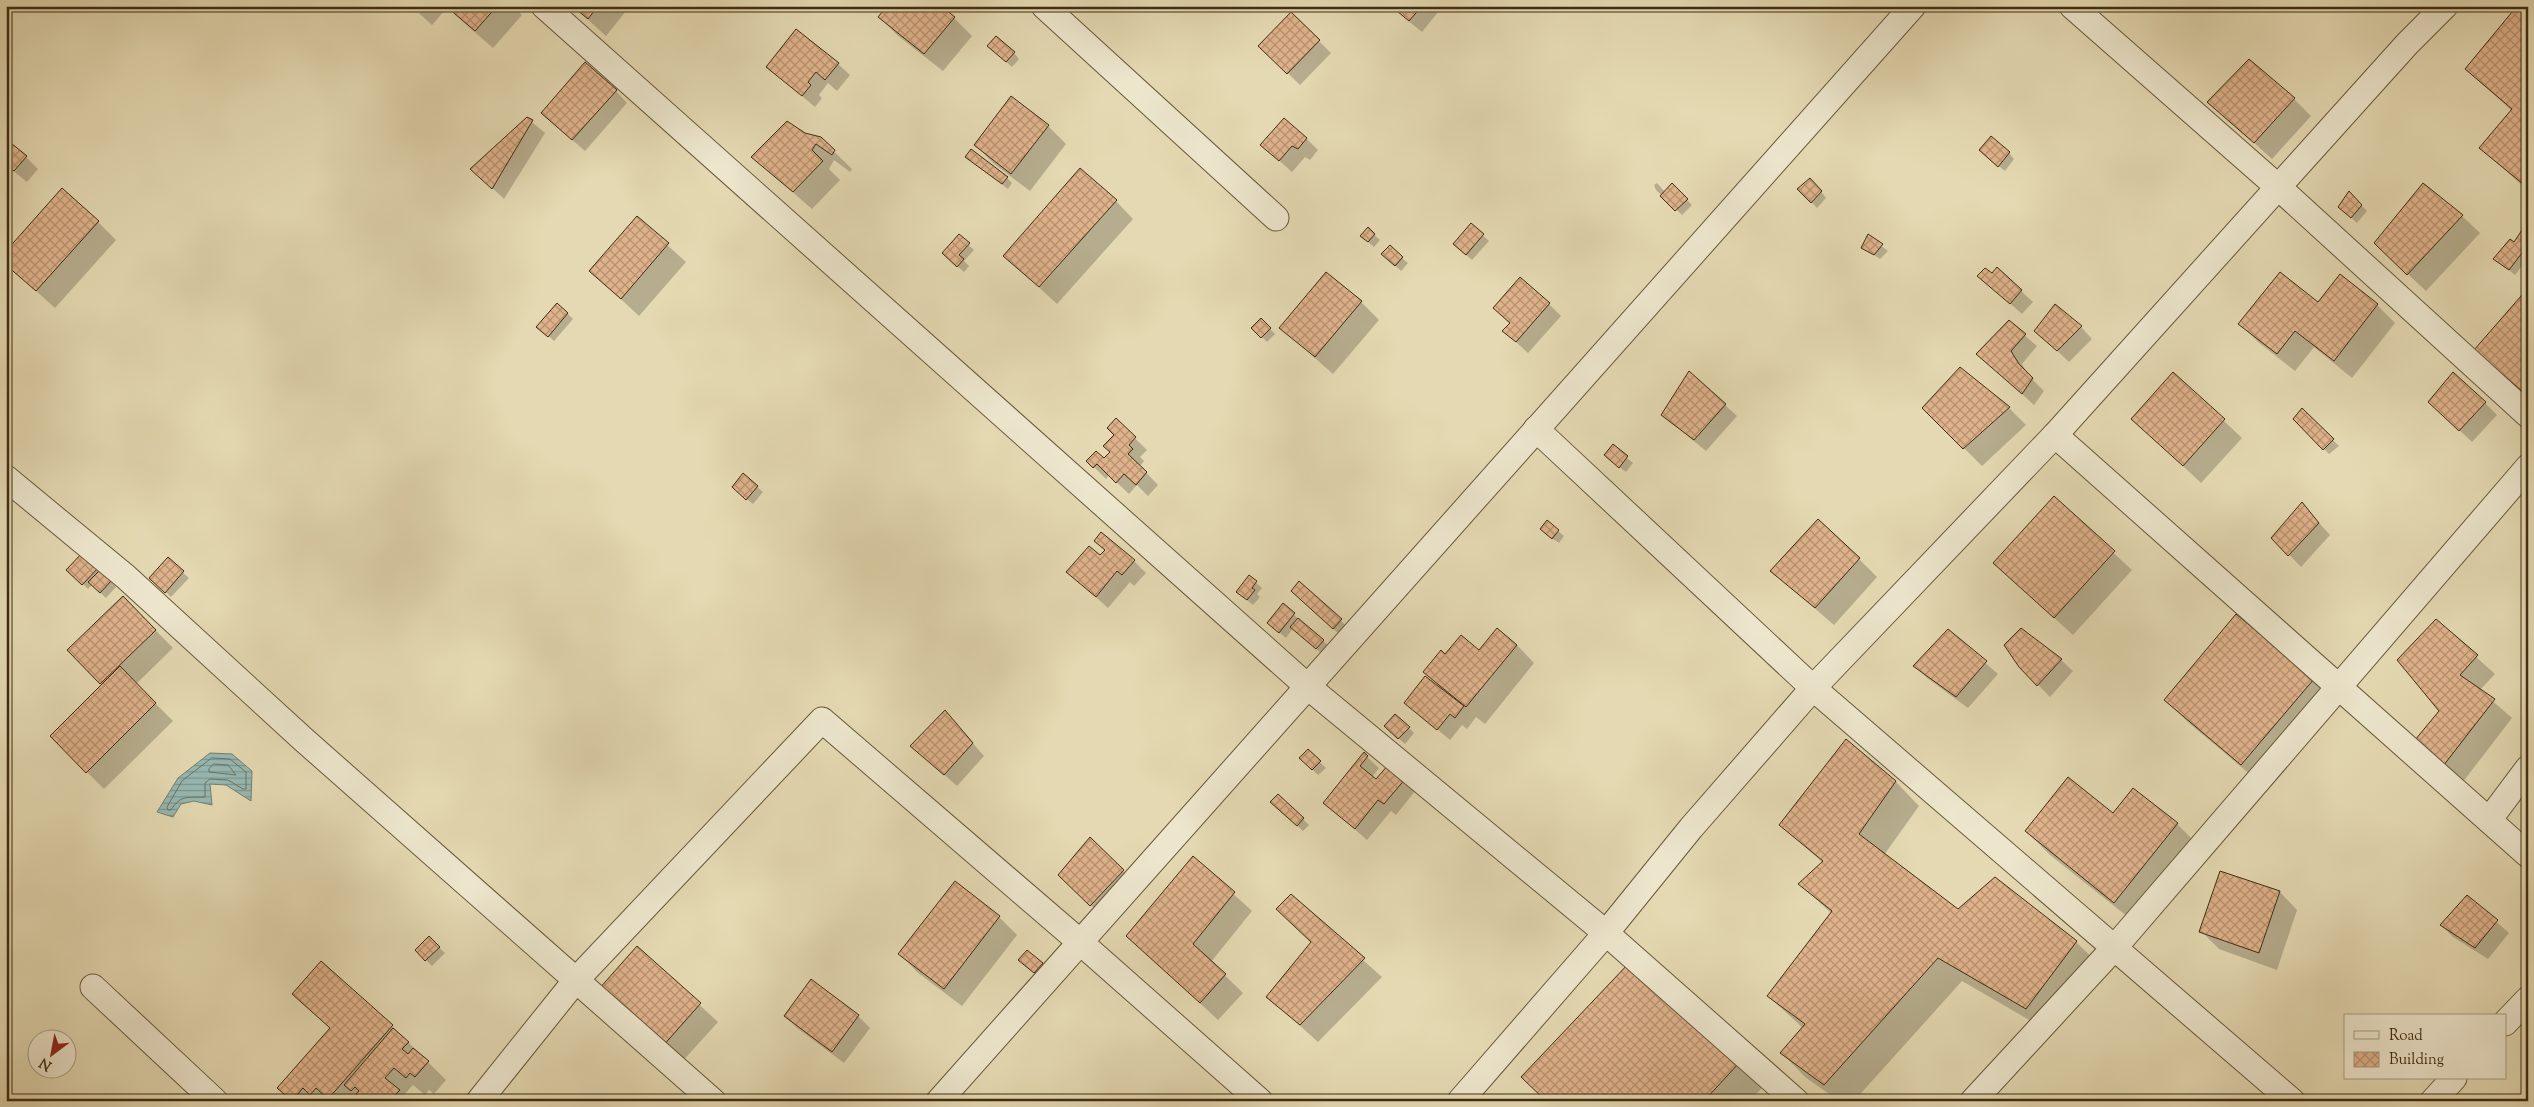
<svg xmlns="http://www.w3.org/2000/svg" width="2534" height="1107" font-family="'Sorts Mill Goudy',serif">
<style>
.water{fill:url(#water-rules);stroke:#748173}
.shadow{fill:#0003}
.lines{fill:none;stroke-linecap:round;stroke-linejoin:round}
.shore{stroke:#6b7362;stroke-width:1}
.building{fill:url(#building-cross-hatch);stroke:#3f2d12}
.street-casing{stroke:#68583a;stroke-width:27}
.street{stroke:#ede6cd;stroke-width:25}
</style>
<defs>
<pattern id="water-rules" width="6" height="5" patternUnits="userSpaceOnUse" patternTransform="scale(1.25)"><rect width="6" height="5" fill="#97b9b3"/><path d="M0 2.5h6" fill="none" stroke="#7d9790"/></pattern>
<pattern id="building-cross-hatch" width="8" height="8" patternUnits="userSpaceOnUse" patternTransform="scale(1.25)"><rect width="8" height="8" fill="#dfb28b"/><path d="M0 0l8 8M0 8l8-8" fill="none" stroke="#b69170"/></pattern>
</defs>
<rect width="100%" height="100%" fill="#e4d9b2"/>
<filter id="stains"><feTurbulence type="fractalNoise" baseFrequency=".004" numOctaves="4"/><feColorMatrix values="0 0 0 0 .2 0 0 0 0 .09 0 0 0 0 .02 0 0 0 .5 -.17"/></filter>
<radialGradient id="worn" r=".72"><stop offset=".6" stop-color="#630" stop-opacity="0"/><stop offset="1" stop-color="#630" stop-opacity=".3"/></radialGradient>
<polygon class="water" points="210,753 232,754 252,771 251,801 226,785 210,784 212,805 194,801 181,804 173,817 157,812 178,778"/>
<g class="shadow">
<polygon points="411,6 513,6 522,15 493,48 447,8 432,25"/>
<polygon points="573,6 630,6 606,36"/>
<polygon points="1390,6 1443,6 1422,32"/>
<polygon points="2528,6 2528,191 2481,148 2512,111 2466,69"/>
<polygon points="1291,14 1331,53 1300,85 1260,46"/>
<polygon points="880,17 954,18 972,36 943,71 897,35"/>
<polygon points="995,52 1014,53 1019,59 1012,67"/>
<polygon points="838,64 850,75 837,91 828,83 819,95 822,98 815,107 768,67"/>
<polygon points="616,91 627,103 585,151 554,124"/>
<polygon points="2294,99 2311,116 2272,159 2209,102"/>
<polygon points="527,118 545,133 504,199 484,180"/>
<polygon points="1048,126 1066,144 1030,191 993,163 976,145"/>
<polygon points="805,134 820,138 852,169 850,172 834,160 829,169 840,180 812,209 752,157"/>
<polygon points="1306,138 1318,150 1310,160 1305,157 1292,172 1262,145"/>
<polygon points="2009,153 2014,159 2005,171 1986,156"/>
<polygon points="26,157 38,169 27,182 6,165"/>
<polygon points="972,162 1007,178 1012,183 1008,189"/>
<polygon points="1657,183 1665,192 1672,185 1692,205 1682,215 1656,190 1654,185"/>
<polygon points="1816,185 1826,198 1817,208 1799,189"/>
<polygon points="2349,193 2367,211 2357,223 2345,212"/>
<polygon points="1116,201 1133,219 1057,304 1005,256"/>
<polygon points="2462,216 2480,233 2426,291 2394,261"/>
<polygon points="637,218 686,262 639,316 591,271"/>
<polygon points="98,222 116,240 55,308 6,264"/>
<polygon points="1471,225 1489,241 1472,260 1460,250"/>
<polygon points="1368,229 1380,240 1374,247 1368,242"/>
<polygon points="2528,232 2528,258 2515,275 2495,259"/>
<polygon points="959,236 974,250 964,261 969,266 964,272 949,259"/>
<polygon points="1868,236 1888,251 1880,259 1862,247"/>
<polygon points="1402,258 1408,263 1401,271 1389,260"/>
<polygon points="1979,276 2021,291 2033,302 2022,314"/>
<polygon points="2340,276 2377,305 2395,323 2352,378 2314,347 2295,371 2258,342 2240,324 2319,304"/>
<polygon points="2528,290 2528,398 2476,350"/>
<polygon points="1361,302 1379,320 1333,374 1281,328"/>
<polygon points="1549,304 1561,316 1528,353 1504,331 1510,324 1494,308"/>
<polygon points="568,314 573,319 554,341 544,332"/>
<polygon points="1261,320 1275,334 1267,342 1253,328"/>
<polygon points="2009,322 2037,346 2022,364 2030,377 2044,391 2034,405 1978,354"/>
<polygon points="2081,327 2092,339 2069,362 2048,342"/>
<polygon points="2174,374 2242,438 2201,483 2133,419"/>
<polygon points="2485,403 2497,415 2472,442 2442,414"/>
<polygon points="1725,405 1737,416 1706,451 1662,415"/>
<polygon points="1924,408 2009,408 2026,425 1982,466"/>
<polygon points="2302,409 2339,446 2329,454 2295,419"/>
<polygon points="1116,420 1147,450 1140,457 1144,461 1140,466 1158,485 1148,496 1137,485 1129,494 1109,475 1106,479 1088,461 1105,460 1112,452"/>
<polygon points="1613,446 1633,463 1626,472 1611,461"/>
<polygon points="757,487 763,492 753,504 739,493"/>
<polygon points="2054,498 2132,570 2073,635 1994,563"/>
<polygon points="2302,504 2330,535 2301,567 2273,538"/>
<polygon points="1547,522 1564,536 1559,543 1547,535"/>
<polygon points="84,553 116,587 106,598 92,585 88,589 68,570"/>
<polygon points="1100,557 1134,561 1146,573 1134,586 1130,582 1108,608 1068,572"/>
<polygon points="168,559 189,578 171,597 151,578"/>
<polygon points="1859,559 1877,577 1834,625 1772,571"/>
<polygon points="1249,576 1262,588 1257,594 1260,597 1253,605 1237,592"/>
<polygon points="1300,583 1353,632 1346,640 1304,603"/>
<polygon points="123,597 173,648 136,684 173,721 104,789 51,736 103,685 68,650"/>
<polygon points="1283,605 1329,646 1322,654 1293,628 1286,638 1274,628"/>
<polygon points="2436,621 2495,674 2480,690 2512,718 2459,787 2430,764 2440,711"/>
<polygon points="1948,631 1998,674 1968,708 1927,678 1915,666"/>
<polygon points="1517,645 1534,663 1485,724 1476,717 1467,729 1462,725 1450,740 1406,703 1439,686 1424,671 1445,655"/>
<polygon points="2061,660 2073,671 2050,697 2020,666"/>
<polygon points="2313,680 2336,703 2265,787 2189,723 2165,700"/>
<polygon points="956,724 984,756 957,786 924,757"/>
<polygon points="1409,728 1414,733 1405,744 1391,732"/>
<polygon points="1846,741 1896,782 1919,806 1884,855 1958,910 1995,879 2076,942 2100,965 2050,1032 1962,981 1854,1101 1839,1101 1805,1077 1782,1053 1803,1028 1768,996 1832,914 1800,884 1823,863 1781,825"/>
<polygon points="1308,751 1326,768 1318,775 1301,758"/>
<polygon points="1364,754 1379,768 1372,777 1376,781 1389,766 1416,790 1396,815 1391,811 1367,840 1325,803"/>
<polygon points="1278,795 1309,825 1303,831 1277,807"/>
<polygon points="2114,815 2177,824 2200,847 2138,925 2050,855 2026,831"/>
<polygon points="1090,839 1135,883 1103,917 1072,887"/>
<polygon points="1193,857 1252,911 1211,962 1243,993 1218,1020 1146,953"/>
<polygon points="2221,872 2280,892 2297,910 2277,970 2219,949 2201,931"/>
<polygon points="1291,896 1382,977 1318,1042 1268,997 1313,942"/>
<polygon points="2467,896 2509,933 2488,959 2453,937 2441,925"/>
<polygon points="999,917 1017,935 962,1006 917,972 900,954"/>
<polygon points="429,938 445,953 432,966 416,950"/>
<polygon points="638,948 718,1022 680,1064 617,1008"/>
<polygon points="321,963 392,1026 446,1080 434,1094 429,1090 425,1095 413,1085 403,1096 408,1101 292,1101 331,1029 294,994"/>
<polygon points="1042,963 1047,969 1040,978 1025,966"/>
<polygon points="785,1016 858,1016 870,1028 844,1063 797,1028"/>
<polygon points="1738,1064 1762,1088 1749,1101 1546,1101"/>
</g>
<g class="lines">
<g class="shore">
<path d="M 212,758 L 230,759 L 246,772 L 246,789 L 243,789 L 228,780 L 210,779 L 205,783 L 205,797 C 188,798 181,794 171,810 L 168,810 L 167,807 L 182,781 Z"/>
<polygon points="214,764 228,765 236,775 209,772 209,769"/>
</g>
</g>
<g class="building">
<polygon points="446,6 497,6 475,31"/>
<polygon points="572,6 598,6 588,19"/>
<polygon points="887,6 941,6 955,17 924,54 878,17"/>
<polygon points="1391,6 1422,6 1409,21"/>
<polygon points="2517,6 2528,6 2528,188 2479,148 2512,109 2465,69"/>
<polygon points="1291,12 1320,40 1287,74 1258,46"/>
<polygon points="796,29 839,63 825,80 816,72 808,82 811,85 802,96 766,67"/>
<polygon points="996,36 1015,52 1006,62 987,46"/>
<polygon points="2249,59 2295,98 2254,143 2207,102"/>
<polygon points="585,62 617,90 572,140 541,113"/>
<polygon points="1011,96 1049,125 1011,174 974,145"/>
<polygon points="527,117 533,120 492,189 470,169"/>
<polygon points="1284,118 1307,138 1298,149 1292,146 1279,161 1260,145"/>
<polygon points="787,121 805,133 821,137 835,150 832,155 816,144 812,150 823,161 793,192 751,157"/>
<polygon points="1991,136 2010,152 1998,167 1979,150"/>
<polygon points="6,139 27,156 14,171 6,165"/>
<polygon points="971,149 1008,177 1002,184 965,157"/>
<polygon points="1080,168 1117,200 1039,287 1003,256"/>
<polygon points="1810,178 1822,191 1811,203 1797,189"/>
<polygon points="1672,183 1688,199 1675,211 1660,196"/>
<polygon points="2423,183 2463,215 2407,275 2374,243"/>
<polygon points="62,188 99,221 36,291 6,265 6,251"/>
<polygon points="2349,191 2362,205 2351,218 2338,207"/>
<polygon points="637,216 669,243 621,299 589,271"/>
<polygon points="1471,223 1484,234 1466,255 1453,244"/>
<polygon points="1368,227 1375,234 1368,242 1360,236"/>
<polygon points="2524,227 2528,231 2528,241 2525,249 2509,270 2493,259 2510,239 2514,242"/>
<polygon points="959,234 970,243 959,255 964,259 957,267 942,253"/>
<polygon points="1868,234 1883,244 1874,255 1861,248"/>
<polygon points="1390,245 1403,257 1395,266 1381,254"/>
<polygon points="1997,267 2022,290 2010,304 1977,276 1985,268 1992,273"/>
<polygon points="1326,272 1362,301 1315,357 1279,328"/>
<polygon points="2280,272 2318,302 2340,274 2378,304 2334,361 2295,331 2277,354 2238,324"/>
<polygon points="1520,277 1550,303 1516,342 1502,331 1510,323 1493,308"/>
<polygon points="2528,288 2528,396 2474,350"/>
<polygon points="557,303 568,313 548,337 536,327"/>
<polygon points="2055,304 2082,326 2057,351 2034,331"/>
<polygon points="1261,318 1271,328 1261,338 1251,328"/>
<polygon points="2009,320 2026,334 2011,351 2019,364 2033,378 2022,394 1976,354"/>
<polygon points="1960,367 2010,407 1963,449 1922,408"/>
<polygon points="1689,371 1726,404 1694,440 1661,415"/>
<polygon points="2173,372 2225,419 2183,466 2131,419"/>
<polygon points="2453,372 2486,402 2459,431 2428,402"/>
<polygon points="2302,408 2334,439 2323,450 2293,419"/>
<polygon points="1116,418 1136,437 1129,445 1133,449 1128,454 1147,472 1136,485 1124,474 1116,483 1097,464 1093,468 1086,461 1096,451 1104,458 1110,452 1103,446 1114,435 1107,428"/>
<polygon points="1613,444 1628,456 1619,468 1604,455"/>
<polygon points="743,473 758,486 746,500 732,487"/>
<polygon points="2054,496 2115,551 2054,618 1993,563"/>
<polygon points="2302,502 2319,523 2288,556 2271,538"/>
<polygon points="1818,519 1860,558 1815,608 1770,571"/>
<polygon points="1547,520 1559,530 1552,539 1540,529"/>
<polygon points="1101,532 1135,560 1122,575 1117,571 1096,597 1066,572 1089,546 1100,555 1105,550 1094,541"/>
<polygon points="84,551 100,566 82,585 66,570"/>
<polygon points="168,557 184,571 165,593 149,578"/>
<polygon points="100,570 112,580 100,593 88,582"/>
<polygon points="1249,575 1257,581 1252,588 1255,590 1247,600 1236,592"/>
<polygon points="1299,581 1342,619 1333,629 1291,591"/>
<polygon points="123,596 156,630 100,684 67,650"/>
<polygon points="1283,603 1295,613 1279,633 1267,623"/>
<polygon points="2236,614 2314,679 2241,765 2164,700"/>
<polygon points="1298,618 1324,640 1316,649 1290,627"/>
<polygon points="2436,619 2478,655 2460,675 2495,699 2440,770 2410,746 2439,711 2397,660"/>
<polygon points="1497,628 1517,645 1466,707 1423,672 1441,650 1445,654 1461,635 1479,650"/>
<polygon points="2021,628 2062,659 2037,686 2019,667 2004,645"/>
<polygon points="1948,629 1987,661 1956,697 1913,666"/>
<polygon points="120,666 156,703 86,773 50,736"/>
<polygon points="1425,676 1464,706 1455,718 1450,714 1437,730 1404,703"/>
<polygon points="945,710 973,743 944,775 910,746"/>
<polygon points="1395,714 1410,727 1398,739 1384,726"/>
<polygon points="1846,739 1896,781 1859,834 1958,909 1995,877 2077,941 2026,1009 1938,958 1824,1085 1780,1053 1805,1024 1767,996 1832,911 1798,884 1823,861 1779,825"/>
<polygon points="1308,749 1321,761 1312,770 1299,758"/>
<polygon points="1364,752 1368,756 1360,766 1376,779 1389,764 1406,778 1384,804 1378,800 1355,829 1323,803"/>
<polygon points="2068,777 2113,813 2133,788 2178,823 2114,903 2025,831"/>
<polygon points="1278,794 1304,818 1297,826 1270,802"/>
<polygon points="1090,837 1124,870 1090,906 1058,875"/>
<polygon points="1193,856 1235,892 1193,944 1226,974 1200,1003 1126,936"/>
<polygon points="2220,871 2280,891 2259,953 2199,932"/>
<polygon points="955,881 1000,916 944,989 898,954"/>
<polygon points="1291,894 1365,958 1300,1025 1266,997 1311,942 1276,909"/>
<polygon points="2467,895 2498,920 2475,948 2440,925"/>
<polygon points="429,936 440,947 425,961 415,950"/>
<polygon points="637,946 701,1003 662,1047 598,990"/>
<polygon points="1027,950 1043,963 1034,973 1018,960"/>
<polygon points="321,961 393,1025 328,1099 316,1088 310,1095 303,1088 292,1101 277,1088 330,1028 292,994"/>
<polygon points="1630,962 1739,1063 1704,1101 1546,1101 1521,1077"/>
<polygon points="811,979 859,1015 832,1052 784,1016"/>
<polygon points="393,1028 409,1042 402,1049 408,1054 413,1048 429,1061 415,1077 410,1073 406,1078 394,1068 385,1078 400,1090 393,1097 391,1095 383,1101 364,1101 356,1094 359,1091 355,1087 351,1091 344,1085"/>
</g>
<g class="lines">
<g class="street-casing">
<g id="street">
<polyline points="544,6 1307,686 1606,933 1796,1101"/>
<polyline points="1044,6 1276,218"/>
<polyline points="2072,6 2278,187 2528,415"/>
<polyline points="1536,429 1813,688 2292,1101"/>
<polyline points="2055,435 2528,855"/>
<polyline points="6,478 126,577 304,740 713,1101"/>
<polyline points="2489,820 2528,768"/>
<polyline points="93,987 215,1101"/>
<polyline points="2505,1023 2528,999"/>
<polyline points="479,1101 576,980 822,720 1080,942 1260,1101"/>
<polyline points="939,1101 1913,6"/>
<polyline points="1460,1101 1606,933 1691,828 1813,688 2055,435 2407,44 2445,6"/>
<polyline points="1973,1101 2115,947 2528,467"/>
<polyline points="2433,1101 2454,1078"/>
</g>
</g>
<use href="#street" class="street"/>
</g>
<rect width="2534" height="1107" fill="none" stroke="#e4d9b2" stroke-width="25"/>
<rect x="8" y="8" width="2519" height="1092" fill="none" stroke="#3f2d12" stroke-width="2.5"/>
<rect x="12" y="12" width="2509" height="1082" fill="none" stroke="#3f2d12"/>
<rect x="2344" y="1014" width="162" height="65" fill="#ede6cd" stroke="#a79c82"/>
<rect x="2354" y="1031" width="25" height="8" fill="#ede6cd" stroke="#a79c82"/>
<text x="2389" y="1040" font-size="15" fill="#3f2d12">Road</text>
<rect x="2354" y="1052" width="25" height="15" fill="url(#building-cross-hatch)" stroke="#a79c82"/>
<text x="2389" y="1064" font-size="15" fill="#3f2d12">Building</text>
<g transform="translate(52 1054) rotate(212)"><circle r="24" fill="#ede6cd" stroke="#a79c82"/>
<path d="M0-4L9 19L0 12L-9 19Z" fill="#8f2418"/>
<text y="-8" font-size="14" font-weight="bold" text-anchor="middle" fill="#3f2d12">N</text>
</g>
<rect width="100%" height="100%" filter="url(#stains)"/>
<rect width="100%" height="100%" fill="url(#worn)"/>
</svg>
